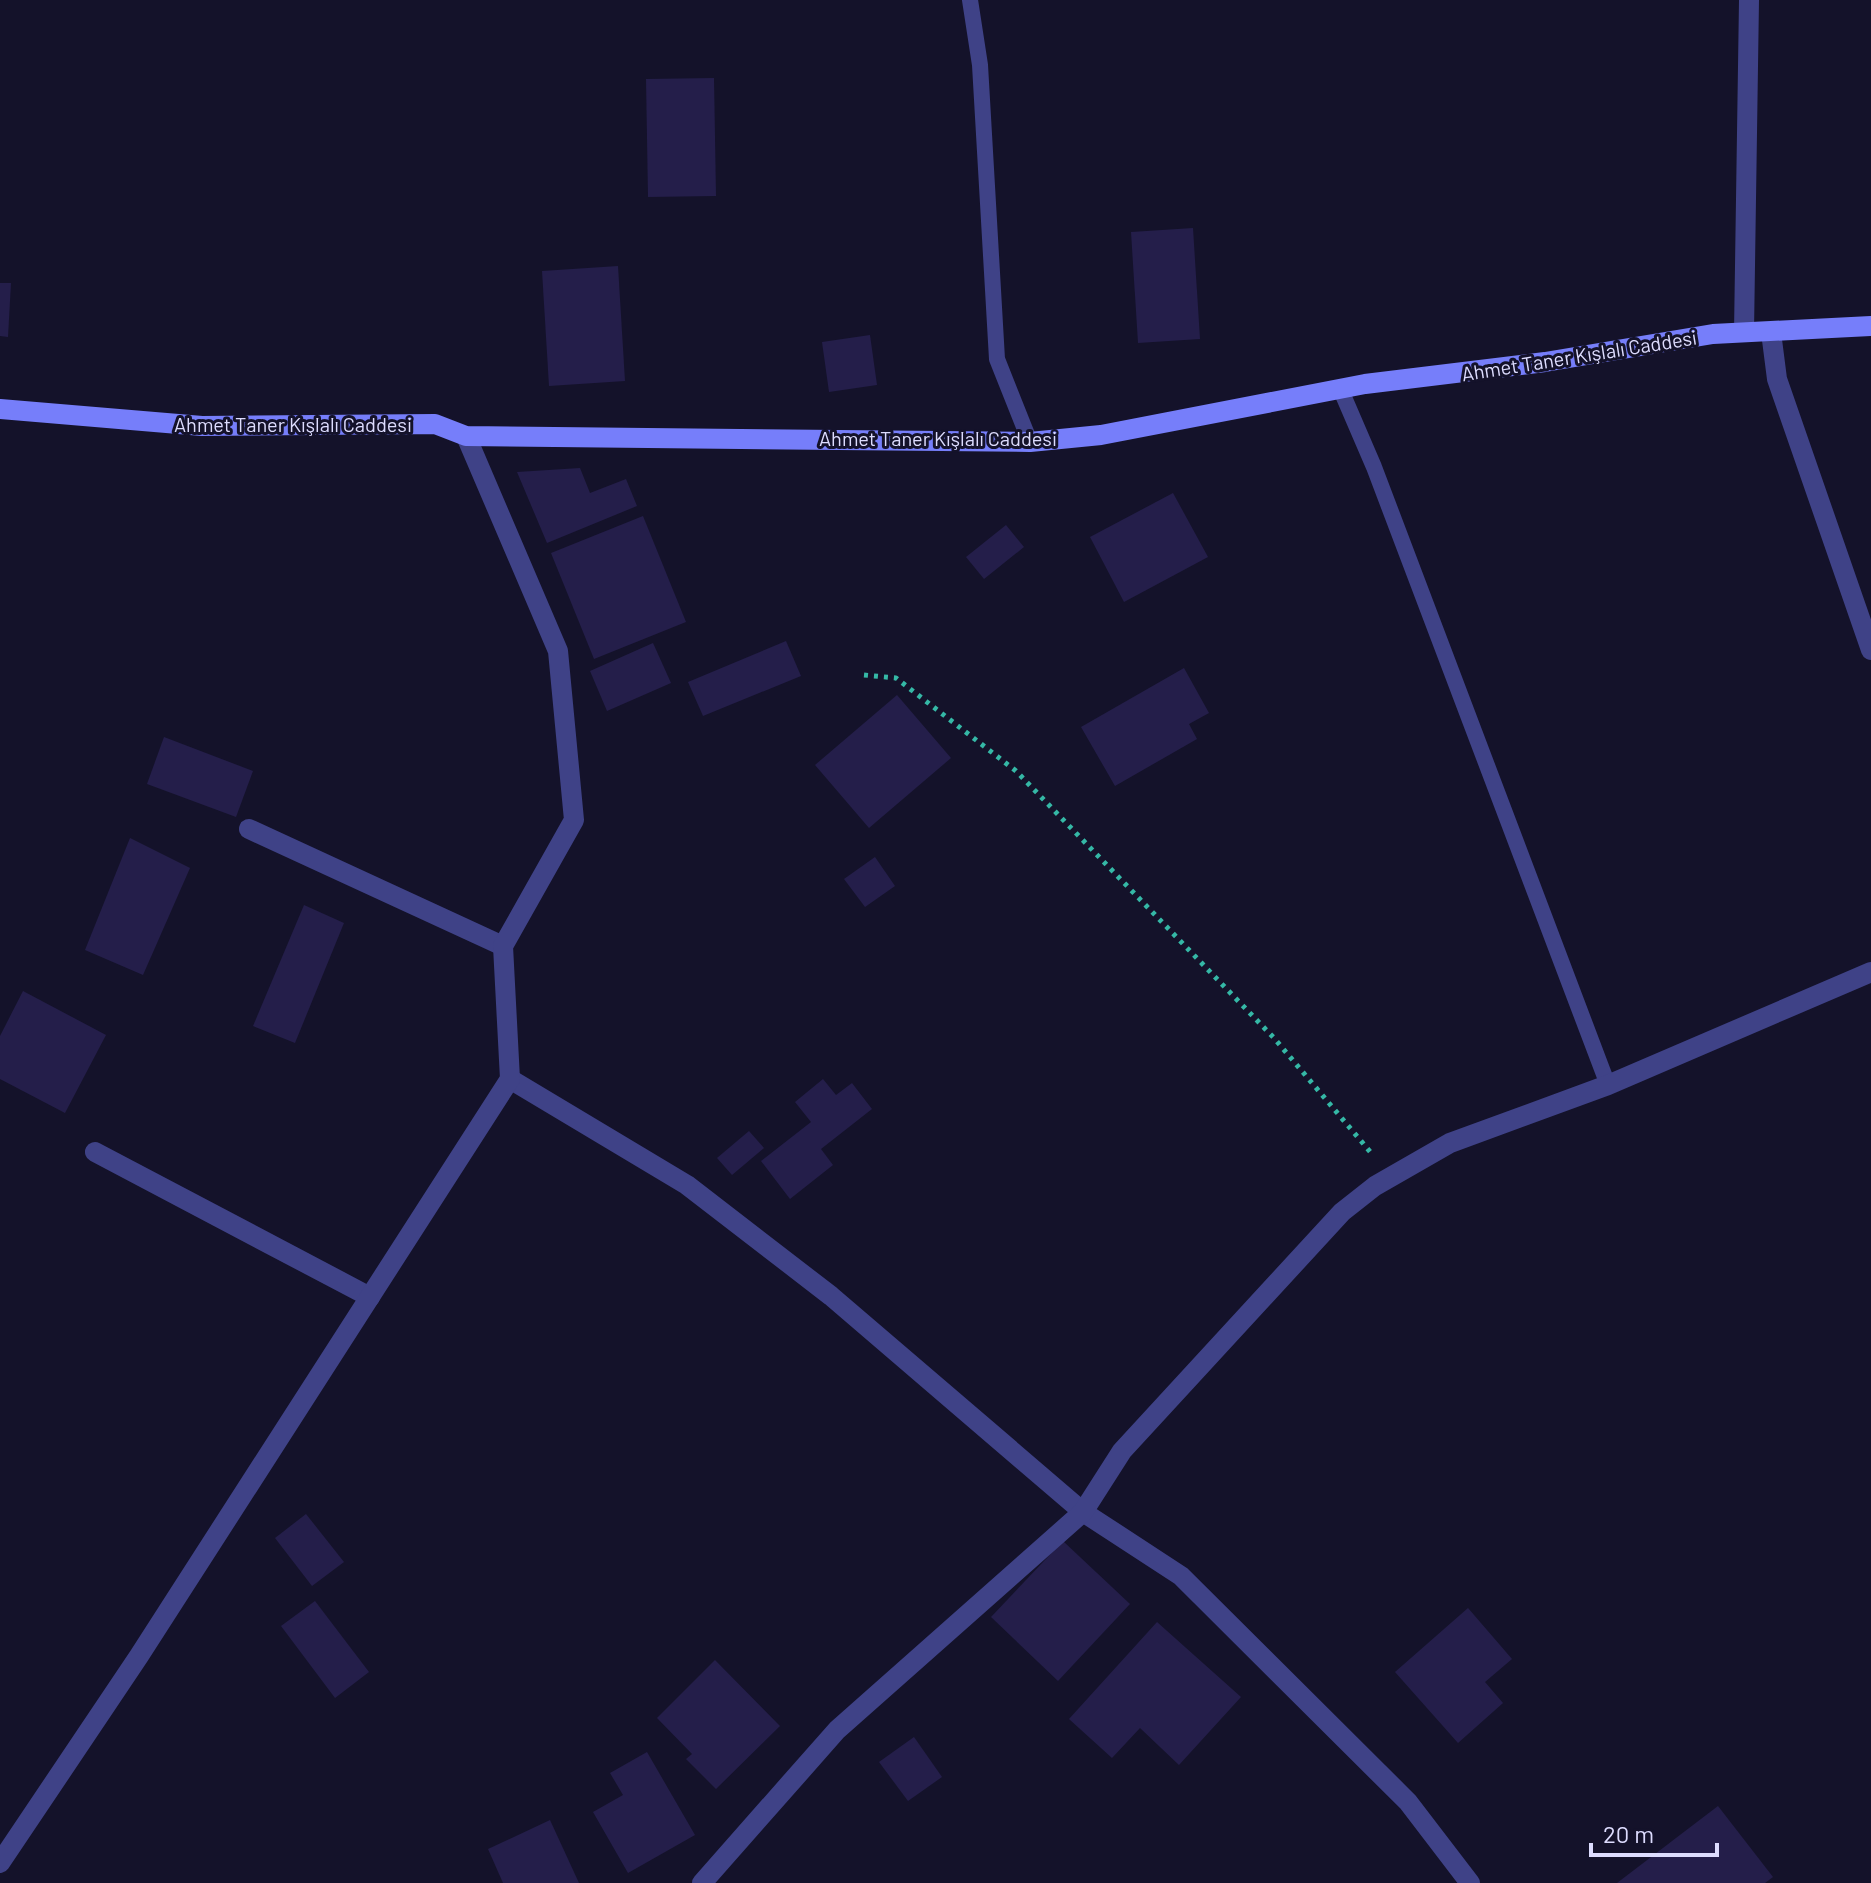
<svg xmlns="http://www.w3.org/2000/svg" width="1871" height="1883" font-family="Barlow,sans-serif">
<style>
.building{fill:#241e4a}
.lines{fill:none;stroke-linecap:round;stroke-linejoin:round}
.path{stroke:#35b8a6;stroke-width:5;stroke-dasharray:4 6;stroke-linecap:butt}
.lane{stroke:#3f4287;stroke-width:16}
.street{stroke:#3f4287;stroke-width:20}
.secondary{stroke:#767efa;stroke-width:20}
.labels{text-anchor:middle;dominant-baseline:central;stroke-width:6;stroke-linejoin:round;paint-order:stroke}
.street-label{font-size:20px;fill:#dddcfe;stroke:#14122a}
</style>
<rect width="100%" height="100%" fill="#14122a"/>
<g class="building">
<polygon points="714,78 716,196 648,197 646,79"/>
<polygon points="1193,228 1200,339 1138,343 1131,232"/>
<polygon points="618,266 625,381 549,386 542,271"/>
<polygon points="0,283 11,283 8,337 0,336"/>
<polygon points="870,335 877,385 829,392 822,342"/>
<polygon points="580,468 590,493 626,479 637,506 547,543 517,472"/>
<polygon points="1173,493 1208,557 1124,602 1090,537"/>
<polygon points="643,516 686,622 594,659 551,553"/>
<polygon points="1006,525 1024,547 984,579 966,557"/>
<polygon points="786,641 801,676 703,716 688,682"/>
<polygon points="653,643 671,683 607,711 590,671"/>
<polygon points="1184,668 1209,713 1189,724 1197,739 1115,786 1081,727"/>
<polygon points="897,695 951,758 869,828 815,765"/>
<polygon points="164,737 253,771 236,817 147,784"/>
<polygon points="130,838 190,868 143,975 85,950"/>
<polygon points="875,857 895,886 865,907 844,879"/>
<polygon points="304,905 344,923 295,1043 253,1026"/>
<polygon points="23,991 106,1035 65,1113 0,1079 0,1036"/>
<polygon points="823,1079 836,1095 852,1083 872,1109 821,1149 833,1165 790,1199 761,1161 811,1122 795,1102"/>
<polygon points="749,1131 764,1148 732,1175 717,1158"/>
<polygon points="306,1514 344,1562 312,1586 275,1538"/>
<polygon points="1063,1541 1130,1604 1058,1681 991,1617"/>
<polygon points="315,1601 369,1672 335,1698 281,1626"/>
<polygon points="1468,1608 1512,1659 1485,1682 1503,1703 1458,1743 1395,1672"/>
<polygon points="1157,1622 1241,1697 1179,1765 1140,1728 1112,1758 1069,1719"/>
<polygon points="715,1660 780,1726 716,1789 686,1759 692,1754 657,1718"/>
<polygon points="914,1737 942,1777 908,1801 879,1762"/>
<polygon points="647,1752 695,1835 628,1873 593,1812 623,1795 610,1773"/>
<polygon points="1718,1806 1773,1877 1765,1883 1617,1883"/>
<polygon points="550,1820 579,1883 503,1883 488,1849"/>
</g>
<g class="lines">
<polyline class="path" points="864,675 896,678 1016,771 1274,1038 1372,1154"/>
<g class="lane">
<polyline points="970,0 980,65 997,359 1030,442"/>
<polyline points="1340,388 1374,467 1608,1085"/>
</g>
<g class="street">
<polyline points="1744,332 1749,0"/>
<polyline points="1771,332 1777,379 1871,650"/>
<polyline points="249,829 503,946"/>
<polyline points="510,1079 687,1185 831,1296 1083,1512 1181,1576 1408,1802 1470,1883"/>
<polyline points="95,1152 370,1297"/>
<polyline points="0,1863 139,1656 510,1079 503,946 574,820 558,651 466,436"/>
<polyline points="702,1883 837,1730 1083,1512 1122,1451 1342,1212 1375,1186 1450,1143 1608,1085 1871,972"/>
</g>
<polyline class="secondary" points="0,409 202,426 435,424 466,436 1030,442 1101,435 1365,384 1545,362 1713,334 1871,326"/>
</g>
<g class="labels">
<g class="street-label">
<text transform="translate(1579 355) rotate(-9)">Ahmet Taner Kışlalı Caddesi</text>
<text x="293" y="424">Ahmet Taner Kışlalı Caddesi</text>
<text x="938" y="438">Ahmet Taner Kışlalı Caddesi</text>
</g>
</g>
<path d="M1591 1843v12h126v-12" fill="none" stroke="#dddcfe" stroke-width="4"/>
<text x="1603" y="1843" font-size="24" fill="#dddcfe" stroke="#14122a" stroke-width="6" paint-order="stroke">20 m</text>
</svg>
